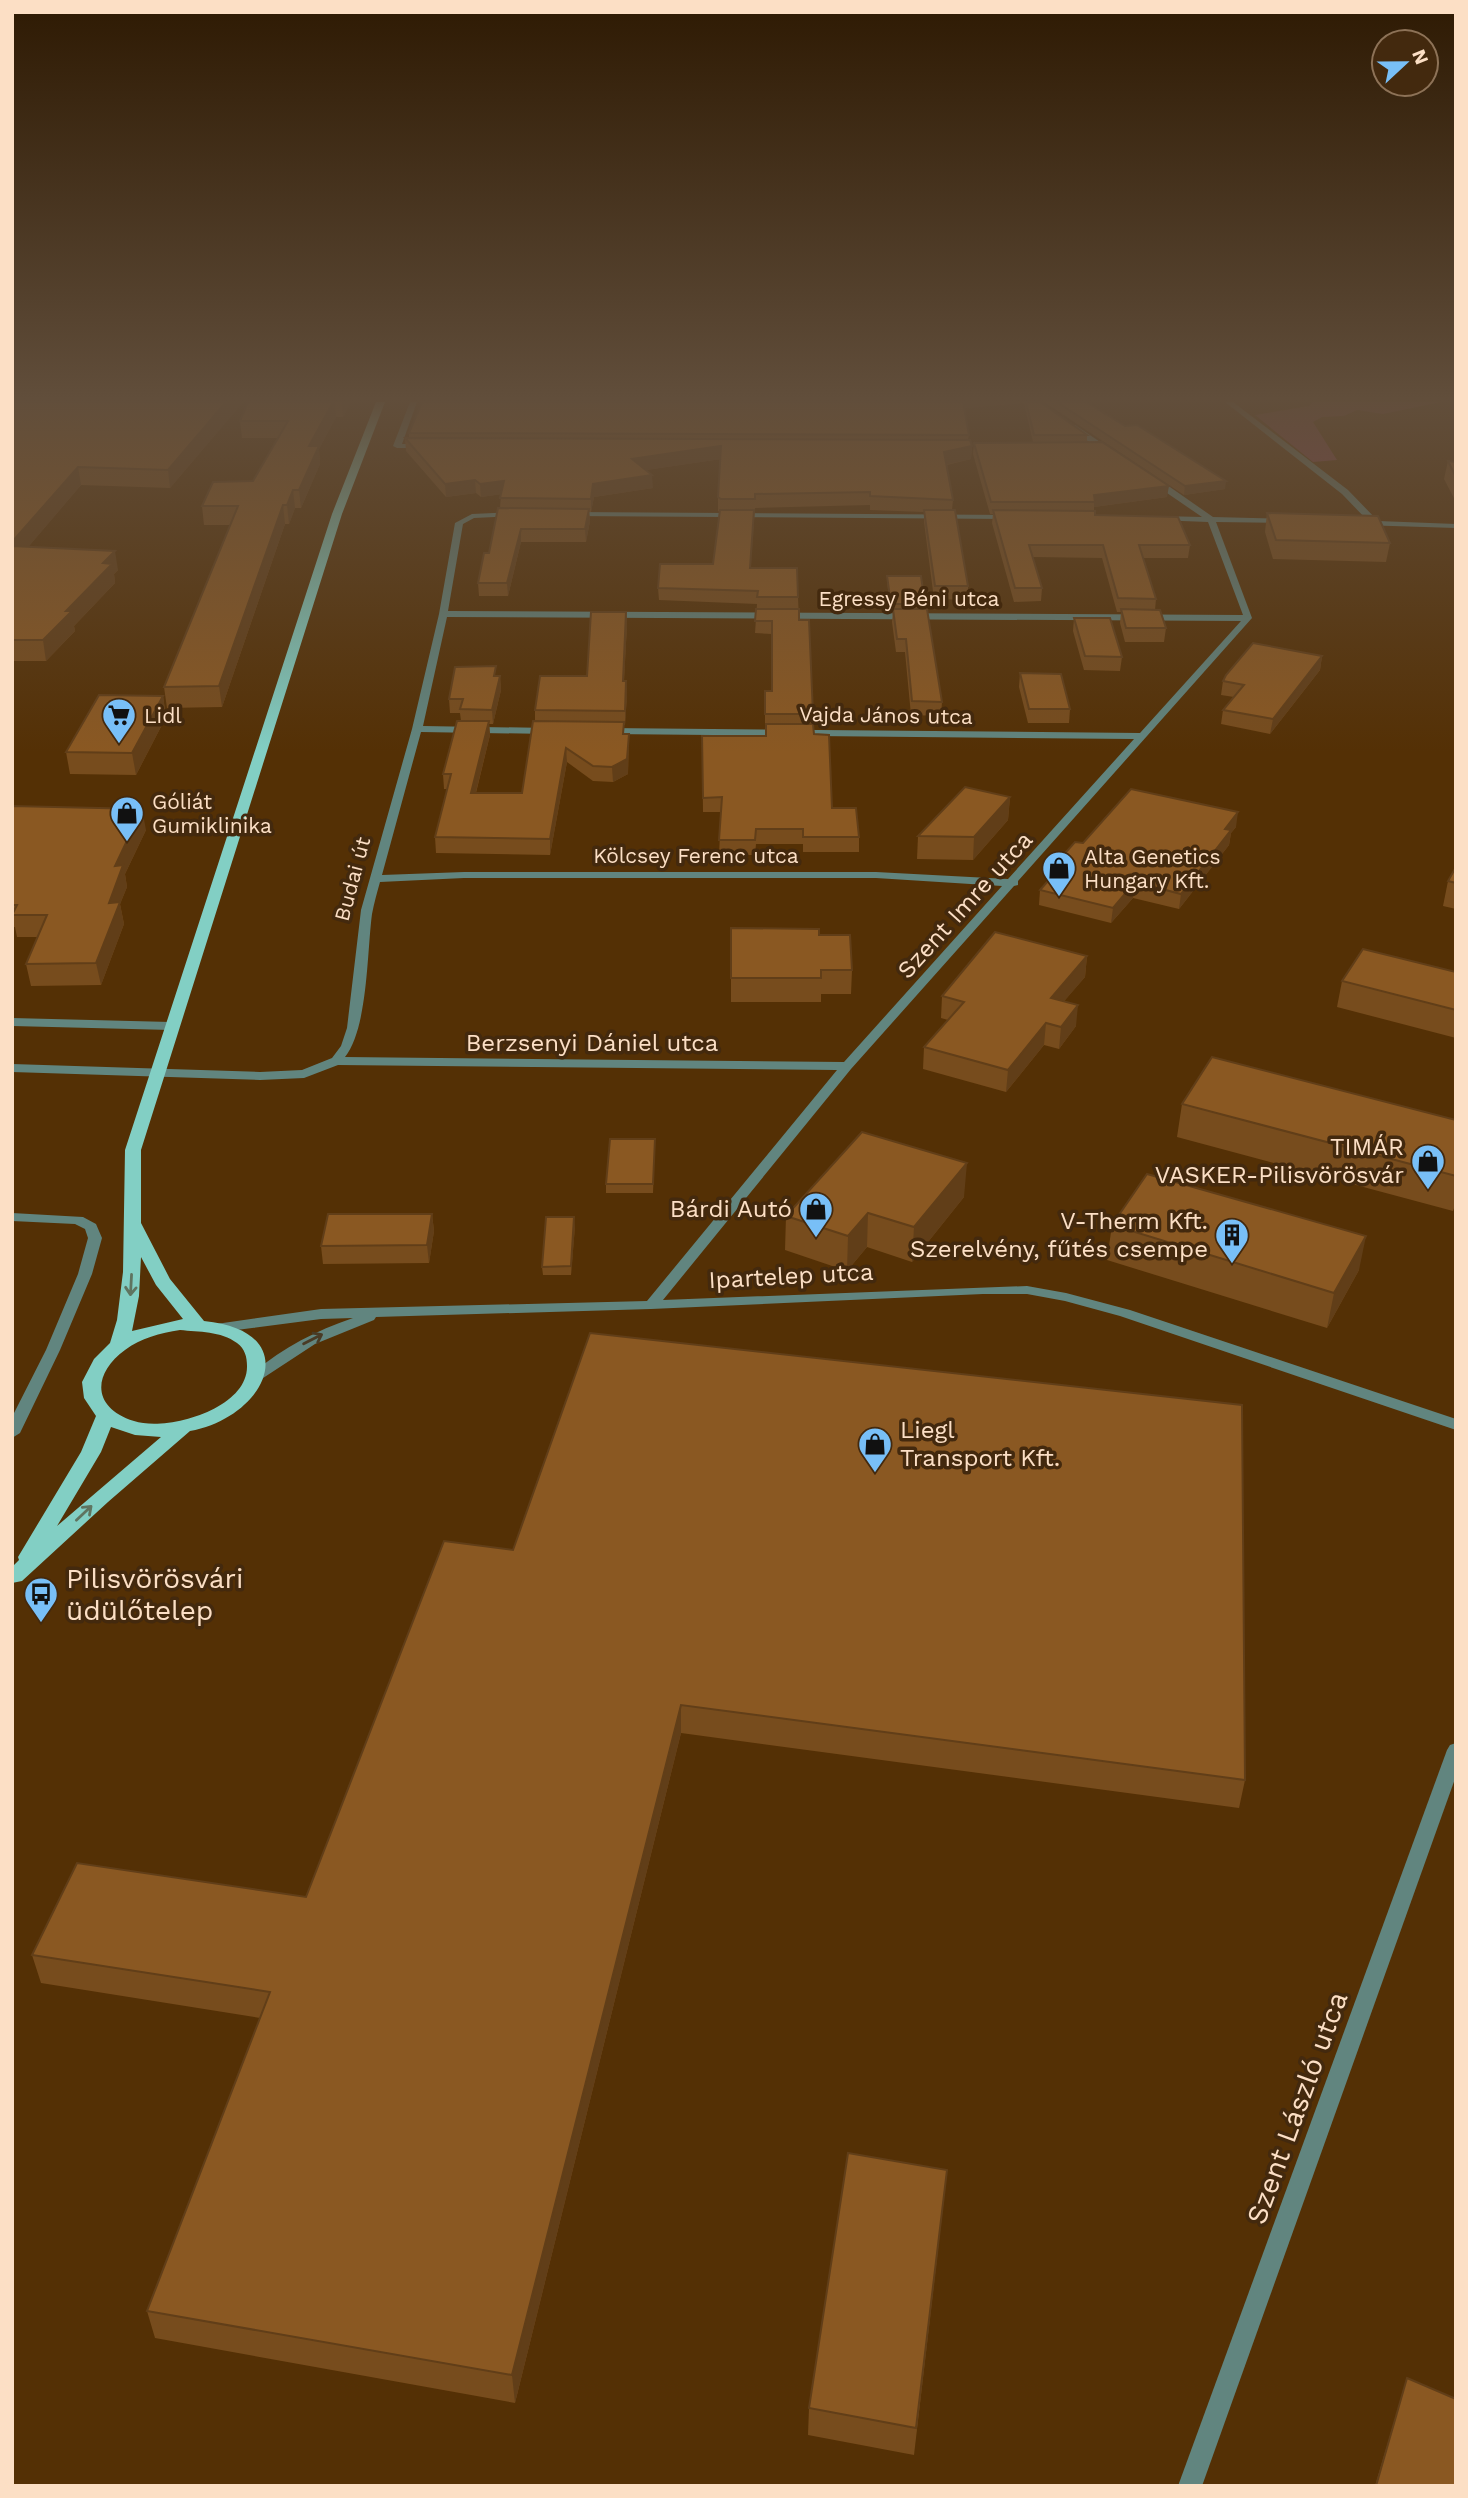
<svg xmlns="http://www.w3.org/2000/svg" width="1468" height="2498" font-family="'Work Sans',sans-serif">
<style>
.green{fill:#854053}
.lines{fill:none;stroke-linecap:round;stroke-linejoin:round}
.minor{fill:#61857f;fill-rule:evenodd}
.primary{fill:#82cfc4;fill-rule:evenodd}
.wall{fill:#774c1d}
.shaded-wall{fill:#613e18}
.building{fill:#8a5822;stroke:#613e18;stroke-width:2}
.oneway{stroke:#5f7460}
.oneway2{stroke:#493b25}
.labels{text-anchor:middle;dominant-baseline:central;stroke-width:7;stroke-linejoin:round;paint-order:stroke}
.far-street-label{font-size:21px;fill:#fcdfc5;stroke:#43290e}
.far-poi-label{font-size:21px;fill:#fcdfc5;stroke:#43290e;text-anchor:start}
.street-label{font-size:24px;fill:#fcdfc5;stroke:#43290e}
.poi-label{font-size:24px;fill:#fcdfc5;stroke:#43290e;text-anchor:end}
.near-poi-label{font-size:28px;fill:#fcdfc5;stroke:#43290e;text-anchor:start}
.near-street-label{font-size:28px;fill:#fcdfc5;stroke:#43290e}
</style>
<rect width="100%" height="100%" fill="#543005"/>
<polygon class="green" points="1313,402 1441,402 1383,414 1357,410 1344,416 1322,417 1313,422 1337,460 1313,462 1255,415 1309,406"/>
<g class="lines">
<g class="minor">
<polygon points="410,402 417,402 402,444 425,444 429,446 428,448 397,448 393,446"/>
<polygon points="1225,402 1233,402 1348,490 1378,521 1456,524 1456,528 1360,525 1360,521 1368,521 1342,494"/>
<polygon points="1072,425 1075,425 1115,452 1108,454 1069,429 1068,427"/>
<path d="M 1151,478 L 1157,478 L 1213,517 L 1286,519 L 1287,521 L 1283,523 L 1216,522 L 1252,618 L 1018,881 L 1018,885 L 1014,886 L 851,1069 L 663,1300 L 1027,1286 L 1066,1293 L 1130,1310 L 1456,1419 L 1456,1430 L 1120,1316 L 1065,1301 L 1027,1294 L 983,1294 L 651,1309 L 376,1317 L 374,1320 L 315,1344 L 257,1382 L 252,1380 L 249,1377 L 252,1374 C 282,1348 315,1331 353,1318 L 321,1319 L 221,1332 L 216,1330 L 214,1327 L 216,1324 L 321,1309 L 647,1301 L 837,1070 L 338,1065 L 304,1078 L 260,1080 L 12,1072 L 12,1064 L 260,1072 L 302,1070 L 332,1058 L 341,1046 L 347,1028 L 361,910 L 412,729 L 439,614 L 455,523 L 472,514 L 513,512 L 517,514 L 513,516 L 474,518 L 463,524 L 448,611 L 1243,615 L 1208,522 L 1157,520 L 1157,516 L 1160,516 L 1202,517 L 1151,482 ZM 447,617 L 1241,621 L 1140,733 L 608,728 L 603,731 L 608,734 L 1134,739 L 1008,879 L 876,872 L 464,872 L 382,875 L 421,732 L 549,734 L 554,731 L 549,728 L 423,726 ZM 464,878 L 876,878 L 1002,886 L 844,1062 L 345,1057 C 368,1028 367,952 372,914 C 374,903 377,893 380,882 Z"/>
<polygon points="572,512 1010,515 1014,517 1010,519 569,516 569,512"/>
<polygon points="12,1018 171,1022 177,1026 171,1030 12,1026"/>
<polygon points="12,1213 83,1217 96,1224 102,1238 92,1274 60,1350 20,1433 12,1438 12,1417 46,1350 78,1274 88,1238 85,1229 75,1224 12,1221"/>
<polygon points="1456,1743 1456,1776 1202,2486 1178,2486 1447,1750 1450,1745"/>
</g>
<path class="primary" d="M 376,402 L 385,402 L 342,514 L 141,1150 L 141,1223 L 170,1279 L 204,1321 C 306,1331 267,1417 190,1431 L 108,1502 L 22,1581 L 12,1583 L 12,1567 L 19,1560 L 18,1557 L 81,1452 L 96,1416 L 84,1398 L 82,1382 L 94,1359 L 110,1343 L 117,1320 L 123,1272 L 125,1150 L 332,514 ZM 141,1257 L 156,1285 L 183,1319 L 132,1331 L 139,1296 ZM 180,1330 C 199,1332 221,1331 237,1343 C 245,1349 247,1357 247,1366 C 248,1409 167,1432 134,1421 C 92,1408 92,1374 125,1350 C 141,1338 160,1333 180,1330 ZM 111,1427 L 135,1435 L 161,1437 L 57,1526 L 101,1452 Z"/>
</g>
<g class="wall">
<polygon points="12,402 243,402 170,488 81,485 28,547 118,570 114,574 115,583 74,626 75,631 46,661 12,661"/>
<polygon points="248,402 351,402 343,417 336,417 319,449 320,464 301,508 295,508 289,524 285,524 222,707 167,708 164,687 230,525 204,525 202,506 253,481 278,438 242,438 240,421"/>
<polygon points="422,402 1040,402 1087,435 1087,442 1167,497 1094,507 1094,511 1095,515 1190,545 1188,558 1143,558 1156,599 1155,610 1166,628 1164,642 1125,642 1120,623 1121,612 1117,612 1102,558 1033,557 1042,588 1041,601 1014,602 992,523 993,514 990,514 973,454 974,443 1033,442 1024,403 964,408 969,435 968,440 972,446 971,459 947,465 953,500 952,510 968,586 968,600 934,599 924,522 924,512 870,510 870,505 755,508 750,568 798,597 799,620 813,714 812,724 814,734 832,808 859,837 859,852 803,852 803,844 756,844 755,855 719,855 721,812 703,812 702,736 765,736 765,691 772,691 772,634 755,633 757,604 659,600 658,588 713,564 720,512 718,511 718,497 721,459 646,470 653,488 594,497 591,512 589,512 590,521 586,542 521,542 508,596 479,596 478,583 489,553 500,508 501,494 481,497 476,493 446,497 406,451 405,438 409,438 409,433"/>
<polygon points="1044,402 1086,402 1225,489 1184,495"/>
<polygon points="1448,461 1456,462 1456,502 1444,479"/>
<polygon points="1267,513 1390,543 1386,562 1273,559 1265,532"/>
<polygon points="887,576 925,604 925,609 942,702 941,716 911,715 905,652 896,652 892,622 893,611 891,611 887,582"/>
<polygon points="626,612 627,625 624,681 626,681 627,695 625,725 624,725 624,734 629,734 628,774 613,782 593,781 567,762 550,855 436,853 435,837 447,789 444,789 443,774 461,721 460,713 450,713 449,699 496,676 500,676 501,690 493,724 489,724 490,735 476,793 522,793 535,721 535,710 587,676"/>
<polygon points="1074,618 1122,657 1120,671 1084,670 1073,631"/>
<polygon points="1322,656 1320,670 1270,734 1221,724 1223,710 1234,697 1221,695 1223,681"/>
<polygon points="1020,673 1070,709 1069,723 1028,723 1019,687"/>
<polygon points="163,696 166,717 136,775 70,774 66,752"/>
<polygon points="1010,797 1008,820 973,860 917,859 918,836"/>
<polygon points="12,806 146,830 125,874 127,887 120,904 124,924 101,985 31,986 26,964 38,937 17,937 15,927 12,927"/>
<polygon points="1236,827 1231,833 1229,845 1179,909 1133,898 1111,923 1039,905 1040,890 1056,872 1057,862 1083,843"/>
<polygon points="1456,867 1456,909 1443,906 1448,881"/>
<polygon points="731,928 819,935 852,970 851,994 821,994 821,1002 731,1002"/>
<polygon points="1087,956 1085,977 1064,1001 1076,1026 1059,1049 1044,1045 1006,1092 923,1069 924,1047 948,1020 941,1018 942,996"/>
<polygon points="1456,972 1456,1038 1337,1007 1342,981"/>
<polygon points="1182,1104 1456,1120 1456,1203 1453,1211 1177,1137"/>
<polygon points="655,1139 653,1193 606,1193 606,1184"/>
<polygon points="964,1197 912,1262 867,1247 847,1271 785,1250 786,1216"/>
<polygon points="432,1214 434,1231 429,1263 323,1264 321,1246"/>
<polygon points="1112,1225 1359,1270 1327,1328 1107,1260"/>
<polygon points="575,1226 571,1275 543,1275 542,1267"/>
<polygon points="444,1541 1245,1780 1239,1808 681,1733 515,2403 155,2338 147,2311 260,2018 41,1983 32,1955 306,1897"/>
<polygon points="944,2198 914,2455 808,2435 809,2408"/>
<polygon points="1407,2378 1456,2486 1375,2486"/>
</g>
<g class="shaded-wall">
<polygon points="226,402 243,402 170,488 168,470"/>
<polygon points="333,402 335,402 336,417 319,449 320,464 301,508 299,490 309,446"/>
<polygon points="342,402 351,402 343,417"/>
<polygon points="962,402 1024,402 962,408"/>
<polygon points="721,446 721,459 633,472 632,459"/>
<polygon points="972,446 971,459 944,465 944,452"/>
<polygon points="78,467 81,485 13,565 12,542"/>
<polygon points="652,475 653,488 594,497 591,512 591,499 593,484"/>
<polygon points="475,480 476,493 446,497 445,484"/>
<polygon points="504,481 504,494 481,497 480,484"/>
<polygon points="1226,481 1225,489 1184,495 1185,486"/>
<polygon points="1169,486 1167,497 1094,507 1094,495"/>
<polygon points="293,490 295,508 289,524 287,505"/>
<polygon points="283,505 285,524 222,707 219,686"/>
<polygon points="589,509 590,521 586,542 585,529"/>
<polygon points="754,510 754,522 750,580 750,568"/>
<polygon points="521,529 521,542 508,596 507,583"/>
<polygon points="115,551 118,570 114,574 115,583 74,626 75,631 46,661 43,640 103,563"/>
<polygon points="626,612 627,625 623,695 623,681"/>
<polygon points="1322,656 1320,670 1270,734 1273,719"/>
<polygon points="500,676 501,690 493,724 492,710"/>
<polygon points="626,681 627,695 625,725 625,711"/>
<polygon points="163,696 166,717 136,775 132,753"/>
<polygon points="489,721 490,735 472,808 471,793"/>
<polygon points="629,734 628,774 613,782 612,767"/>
<polygon points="566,748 567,762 550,855 550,839"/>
<polygon points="1010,797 1008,820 973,860 974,837"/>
<polygon points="142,809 146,830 125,874 127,887 120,904 124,924 101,985 96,963 115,866"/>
<polygon points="1238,812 1236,827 1231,833 1229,845 1179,909 1181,894 1225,829"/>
<polygon points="1135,882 1133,898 1111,923 1113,908"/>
<polygon points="1087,956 1085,977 1049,1019 1051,998"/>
<polygon points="1078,1005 1076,1026 1059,1049 1061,1027"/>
<polygon points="1046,1023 1044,1045 1006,1092 1008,1070"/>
<polygon points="967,1163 964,1197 912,1262 914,1227"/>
<polygon points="868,1213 867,1247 847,1271 848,1236"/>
<polygon points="432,1214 434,1231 429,1263 427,1245"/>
<polygon points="574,1217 575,1226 571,1275 571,1266"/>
<polygon points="1366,1236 1359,1270 1327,1328 1334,1293"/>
<polygon points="681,1705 681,1733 515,2403 512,2375"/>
</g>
<g class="building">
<polygon points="12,402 226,402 168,470 78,467 12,542"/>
<polygon points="248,402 333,402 309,446 319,446 299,490 293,490 287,505 283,505 219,686 164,687 238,506 202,506 213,482 253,481 288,421 240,421"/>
<polygon points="422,402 963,402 969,435 409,433"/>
<polygon points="1026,402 1040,402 1087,435 1034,435"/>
<polygon points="1057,402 1086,402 1125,426 1137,425 1226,481 1185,486"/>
<polygon points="405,438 970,440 972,446 944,452 953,500 870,496 870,492 755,494 755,499 721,499 718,497 721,446 632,459 652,475 593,484 591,499 500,498 504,481 480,484 475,480 445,484"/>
<polygon points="1102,442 1169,486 1094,495 1095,502 991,502 974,443"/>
<polygon points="1448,461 1456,462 1456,477"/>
<polygon points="498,508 589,509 585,529 521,529 507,583 478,583 484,553 489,553"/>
<polygon points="720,510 754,510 750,568 797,568 798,597 757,597 758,591 658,588 660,564 713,564"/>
<polygon points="924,510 955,510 968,586 935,586"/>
<polygon points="993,510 1095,511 1095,515 1178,517 1190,545 1139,545 1156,599 1118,598 1103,545 1029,545 1042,588 1015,588"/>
<polygon points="1267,513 1378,516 1390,543 1276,540"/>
<polygon points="12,546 115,551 103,563 112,564 66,611 72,611 43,640 12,640"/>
<polygon points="887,576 921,576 925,604 891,604"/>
<polygon points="756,609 799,609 799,620 809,620 813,714 765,714 765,691 772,691 772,621 755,621"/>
<polygon points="893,609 927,609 942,702 912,701 906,639 897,639"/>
<polygon points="1121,609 1160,610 1166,628 1126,628"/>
<polygon points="591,612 626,612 623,681 626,681 625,711 535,710 540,676 587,676"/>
<polygon points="1074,618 1110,618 1122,657 1085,656"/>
<polygon points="1253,643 1322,656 1273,719 1223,710 1244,685 1223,681 1226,675"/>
<polygon points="496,666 494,676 500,676 492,710 460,709 463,699 449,699 455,667"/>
<polygon points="1020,673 1061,674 1070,709 1029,709"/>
<polygon points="99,695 163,696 132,753 66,752"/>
<polygon points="457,721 489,721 471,793 522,793 533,721 624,722 623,734 629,734 627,759 612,767 593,766 566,748 550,839 435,837 451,774 443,774"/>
<polygon points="766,724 813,724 814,734 829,735 832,808 856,808 859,837 803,837 803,829 756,829 755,840 719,840 722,797 703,798 702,736 766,736"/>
<polygon points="965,787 1010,797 974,837 918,836"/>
<polygon points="1131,789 1238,812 1225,829 1231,830 1181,894 1135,882 1113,908 1040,890 1064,863 1057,862 1075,842 1083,843"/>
<polygon points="12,806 142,809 115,866 123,865 109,903 120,902 96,963 26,964 47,915 12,915 17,905 12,905"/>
<polygon points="1456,867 1456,883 1448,881"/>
<polygon points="731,928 819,929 819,935 850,935 852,970 821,970 821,978 731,978"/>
<polygon points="995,932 1087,956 1051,998 1078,1005 1061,1027 1046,1023 1008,1070 924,1047 964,1002 942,996"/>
<polygon points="1363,949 1456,972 1456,1010 1342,981"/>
<polygon points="1212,1057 1456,1120 1456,1176 1182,1104"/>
<polygon points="862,1132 967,1163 914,1227 868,1213 848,1236 786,1216"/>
<polygon points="610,1139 655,1139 653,1184 606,1184"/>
<polygon points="1147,1174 1366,1236 1334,1293 1112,1225"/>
<polygon points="328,1214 432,1214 427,1245 321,1246"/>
<polygon points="546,1217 574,1217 571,1266 542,1267"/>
<polygon points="590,1333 1242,1405 1245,1780 681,1705 512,2375 147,2311 270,1992 32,1955 77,1863 306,1897 444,1541 513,1550"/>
<polygon points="848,2153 947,2170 916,2428 809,2408"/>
<polygon points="1407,2378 1456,2399 1456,2486 1376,2486"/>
</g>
<defs><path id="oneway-shaft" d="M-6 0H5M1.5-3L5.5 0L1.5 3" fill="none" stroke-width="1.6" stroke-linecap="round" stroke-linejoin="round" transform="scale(1.75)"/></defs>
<g class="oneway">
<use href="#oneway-shaft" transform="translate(131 1285) rotate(93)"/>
<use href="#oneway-shaft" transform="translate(84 1513) rotate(-43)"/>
</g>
<use class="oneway2" href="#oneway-shaft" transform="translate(313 1339) rotate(-27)"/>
<linearGradient id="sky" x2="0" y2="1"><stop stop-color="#2e1a03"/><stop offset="0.53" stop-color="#614e3b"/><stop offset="1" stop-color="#614e3b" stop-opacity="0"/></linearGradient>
<rect width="1468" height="752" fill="url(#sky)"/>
<defs>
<g id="supermarket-pin" transform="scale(1.75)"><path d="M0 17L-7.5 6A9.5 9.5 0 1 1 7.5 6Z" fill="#78bff7" stroke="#43290e"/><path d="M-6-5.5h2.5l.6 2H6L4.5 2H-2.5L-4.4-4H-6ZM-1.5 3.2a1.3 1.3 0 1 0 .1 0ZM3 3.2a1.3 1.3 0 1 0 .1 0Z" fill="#111"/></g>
<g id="shop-pin" transform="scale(1.75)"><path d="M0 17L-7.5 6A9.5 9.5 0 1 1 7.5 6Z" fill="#78bff7" stroke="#43290e"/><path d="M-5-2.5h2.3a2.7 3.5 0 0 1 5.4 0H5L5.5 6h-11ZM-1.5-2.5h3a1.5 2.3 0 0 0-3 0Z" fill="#111"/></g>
<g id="building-pin" transform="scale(1.75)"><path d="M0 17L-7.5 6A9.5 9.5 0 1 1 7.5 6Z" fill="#78bff7" stroke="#43290e"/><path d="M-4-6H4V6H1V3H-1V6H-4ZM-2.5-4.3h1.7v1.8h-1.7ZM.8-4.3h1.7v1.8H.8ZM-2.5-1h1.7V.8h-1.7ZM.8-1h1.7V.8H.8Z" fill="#111"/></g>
<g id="bus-pin" transform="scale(1.75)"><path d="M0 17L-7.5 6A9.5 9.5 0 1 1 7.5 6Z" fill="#78bff7" stroke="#43290e"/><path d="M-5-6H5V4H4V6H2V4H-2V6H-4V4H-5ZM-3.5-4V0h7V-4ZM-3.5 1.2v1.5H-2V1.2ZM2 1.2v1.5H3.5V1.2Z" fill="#111"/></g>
</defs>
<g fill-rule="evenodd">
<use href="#supermarket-pin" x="119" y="715"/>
<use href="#shop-pin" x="127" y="813"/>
<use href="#shop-pin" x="1059" y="868"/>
<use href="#shop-pin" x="1428" y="1161"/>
<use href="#shop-pin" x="816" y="1209"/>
<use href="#building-pin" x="1232" y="1235"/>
<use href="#shop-pin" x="875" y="1444"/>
<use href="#bus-pin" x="41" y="1594"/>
</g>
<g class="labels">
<g class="far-street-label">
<text x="909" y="598">Egressy Béni utca</text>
<text transform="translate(886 715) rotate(1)">Vajda János utca</text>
<text x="696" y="855">Kölcsey Ferenc utca</text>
<text transform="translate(352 879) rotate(-75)">Budai út</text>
</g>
<g class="far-poi-label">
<text x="144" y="715">Lidl</text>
<text x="152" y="801">Góliát<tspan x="152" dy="24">Gumiklinika</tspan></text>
<text x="1084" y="856">Alta Genetics<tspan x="1084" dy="24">Hungary Kft.</tspan></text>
</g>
<g class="street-label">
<text transform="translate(965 905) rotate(-48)">Szent Imre utca</text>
<text x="592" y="1043">Berzsenyi Dániel utca</text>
<text transform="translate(791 1276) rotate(-3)">Ipartelep utca</text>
</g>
<g class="poi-label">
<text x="1404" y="1147">TIMÁR<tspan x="1404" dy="28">VASKER-Pilisvörösvár</tspan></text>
<text x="792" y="1209">Bárdi Autó</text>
<text x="1208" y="1221">V-Therm Kft.<tspan x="1208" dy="28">Szerelvény, fűtés csempe</tspan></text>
<text x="900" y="1430" text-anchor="start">Liegl<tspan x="900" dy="28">Transport Kft.</tspan></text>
</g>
<g class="near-poi-label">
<text x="66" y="1578">Pilisvörösvári<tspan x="66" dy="32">üdülőtelep</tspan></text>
</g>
<g class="near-street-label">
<text transform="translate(1297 2108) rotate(-70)">Szent László utca</text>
</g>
</g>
<rect width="1468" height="2498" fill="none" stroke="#fcdfc5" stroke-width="28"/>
<g transform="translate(1405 63) rotate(68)"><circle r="33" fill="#43290e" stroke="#8d7257" stroke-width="2"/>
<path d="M0-5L12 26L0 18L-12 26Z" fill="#78bff7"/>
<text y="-10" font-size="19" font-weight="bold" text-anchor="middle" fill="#fcdfc5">N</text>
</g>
</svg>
